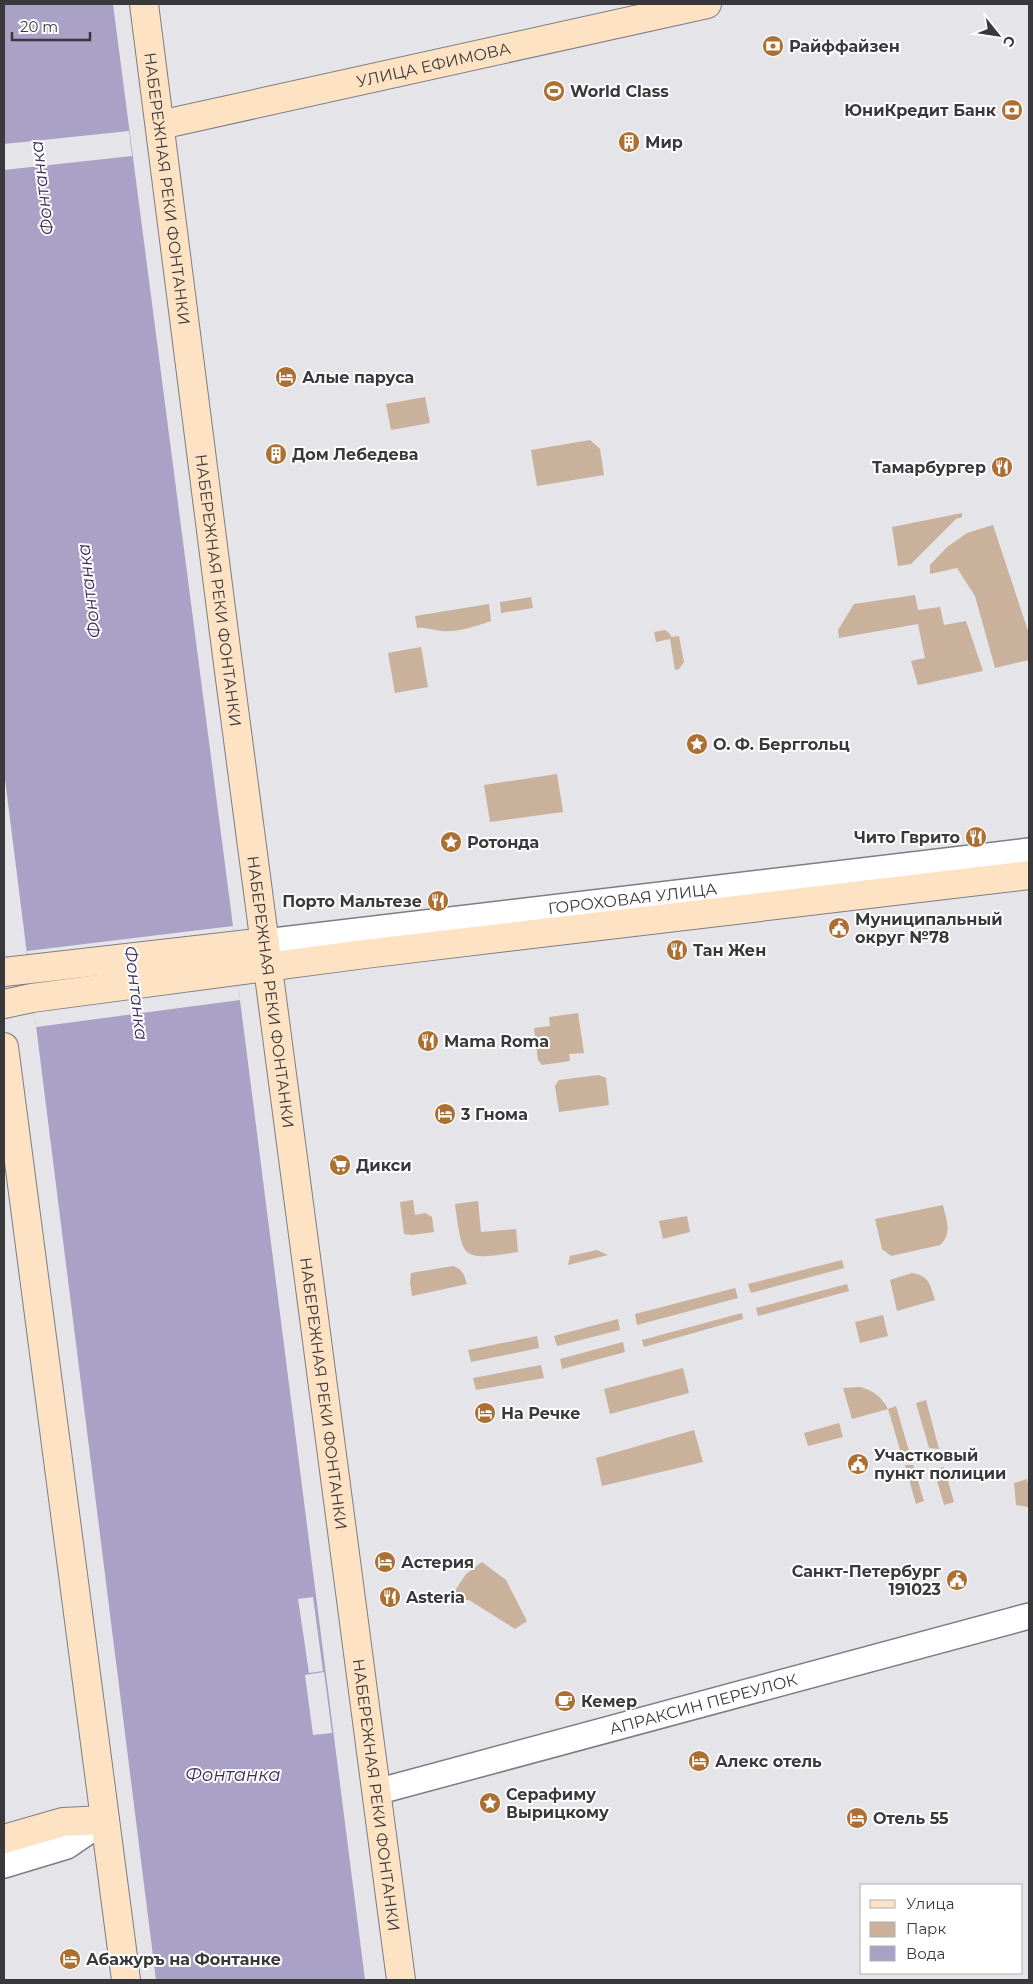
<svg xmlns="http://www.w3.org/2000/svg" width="1033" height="1984" font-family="Montserrat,sans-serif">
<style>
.green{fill:#c9b19b}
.water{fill:#a9a1c6}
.pier{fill:#e5e4e9}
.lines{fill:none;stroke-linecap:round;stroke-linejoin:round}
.street-casing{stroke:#7e7d81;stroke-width:28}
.secondary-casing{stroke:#7e7d81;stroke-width:30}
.street{stroke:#fff;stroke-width:25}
.secondary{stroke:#fee2c4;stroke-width:28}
.labels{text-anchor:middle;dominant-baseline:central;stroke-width:4;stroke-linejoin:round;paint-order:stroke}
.poi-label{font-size:16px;font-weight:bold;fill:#39393b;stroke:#fff;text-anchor:start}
.street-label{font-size:16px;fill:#39393b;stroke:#fff}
.water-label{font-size:18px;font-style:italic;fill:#3a2d5d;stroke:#fff}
</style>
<rect width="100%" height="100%" fill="#e5e4e9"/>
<g class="green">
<polygon points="425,397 430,423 391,430 386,404"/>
<polygon points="590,440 600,449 604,475 537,486 531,450"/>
<polygon points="962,513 962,517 956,519 911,564 898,566 892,527"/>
<polygon points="993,525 1029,634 1029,660 995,668 975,596 957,568 930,574 930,565 947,547 967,533"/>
<polygon points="915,595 918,610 940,607 944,625 966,621 983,671 918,685 911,661 925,658 918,624 839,638 838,630 854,604"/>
<polygon points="531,597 533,608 501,613 500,602"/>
<path d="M 489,604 L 491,621 C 476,626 457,633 441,631 C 432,630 426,627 417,628 L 415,616 Z"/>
<polygon points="665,630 670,634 671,637 679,636 684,662 679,669 675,670 670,639 656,642 654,632"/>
<polygon points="421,647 428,687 395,693 388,653"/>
<polygon points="557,774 563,812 490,822 484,785"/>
<polygon points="578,1013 584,1053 569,1054 570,1061 542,1065 538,1060 534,1028 550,1026 549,1017"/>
<polygon points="599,1075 606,1078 609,1105 559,1112 555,1086 559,1080"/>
<polygon points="413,1200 415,1215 425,1213 432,1217 434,1232 412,1235 404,1234 400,1202"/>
<path d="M 478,1201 L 481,1232 L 516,1229 L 518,1252 C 461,1260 463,1262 455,1204 Z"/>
<path d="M 943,1205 C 946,1219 953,1234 940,1245 L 891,1256 L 882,1249 L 875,1219 Z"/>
<polygon points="687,1216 690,1232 663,1239 659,1221"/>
<polygon points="597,1250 608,1255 568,1265 570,1256"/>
<polygon points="842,1260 844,1268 751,1293 748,1284"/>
<path d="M 453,1266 C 463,1269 464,1275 467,1284 L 412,1296 L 410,1282 L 411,1273 Z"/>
<path d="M 912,1273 C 930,1276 930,1285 935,1300 L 897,1311 L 890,1280 Z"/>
<polygon points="847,1284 849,1291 758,1316 756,1308"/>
<polygon points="735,1288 738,1298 637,1325 635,1314"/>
<polygon points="742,1313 743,1319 644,1347 642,1340"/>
<polygon points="883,1315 888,1336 860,1343 855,1322"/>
<polygon points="618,1319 620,1330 557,1346 554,1336"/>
<polygon points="537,1336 539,1348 471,1362 468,1350"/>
<polygon points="623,1342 625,1352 562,1369 560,1359"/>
<polygon points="541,1365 544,1378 476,1390 473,1378"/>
<polygon points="683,1368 689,1393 610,1414 604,1389"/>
<path d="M 860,1387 C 874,1391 881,1396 888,1409 L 896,1406 L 909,1451 L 901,1453 L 888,1409 L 852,1419 L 843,1388 Z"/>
<polygon points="926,1400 939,1449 929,1448 916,1403"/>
<polygon points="839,1423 843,1437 808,1446 804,1433"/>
<polygon points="694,1430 703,1462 602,1486 596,1458"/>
<polygon points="913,1465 924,1501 916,1504 905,1465"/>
<polygon points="944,1467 954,1502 944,1505 934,1470"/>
<polygon points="1027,1479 1029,1488 1028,1507 1016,1505 1014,1483"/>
<polygon points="482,1562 506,1580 527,1621 515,1629 469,1600 448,1601 466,1574"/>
</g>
<polygon class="water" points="4,4 113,4 233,926 240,1000 365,1980 156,1980 4,771"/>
<g class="pier">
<polygon points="129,131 132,156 4,170 4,144"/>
<polygon points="233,926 240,1000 36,1027 27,951"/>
<polygon points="313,1597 323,1671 309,1673 298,1599"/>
<polygon points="324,1672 332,1733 313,1735 305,1675"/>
</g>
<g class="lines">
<g class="street-casing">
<g id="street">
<path id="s1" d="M 265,942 L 1029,851"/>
<path id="s2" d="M 376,1792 L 1029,1616"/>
<polyline points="4,1865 67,1846 105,1820"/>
</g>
</g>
<g class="secondary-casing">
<g id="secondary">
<path id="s3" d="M 144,4 L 227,656 L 401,1980"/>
<path id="s4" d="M 160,125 L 707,4"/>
<polyline points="4,972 265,942"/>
<polyline points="4,1004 32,998 365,954 1029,875"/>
<polyline points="4,1047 126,1980"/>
<polyline points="4,1839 63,1822 105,1820"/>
</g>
</g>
<use href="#street" class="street"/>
<use href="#secondary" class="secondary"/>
</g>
<defs>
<g id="bank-disc" transform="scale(1.125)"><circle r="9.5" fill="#ad7033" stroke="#fff"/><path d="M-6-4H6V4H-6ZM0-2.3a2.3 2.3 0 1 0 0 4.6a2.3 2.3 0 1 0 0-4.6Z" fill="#fff"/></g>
<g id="stadium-disc" transform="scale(1.125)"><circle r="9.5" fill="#ad7033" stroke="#fff"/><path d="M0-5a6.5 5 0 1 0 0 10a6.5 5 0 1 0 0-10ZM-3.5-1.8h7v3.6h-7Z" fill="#fff"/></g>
<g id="building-disc" transform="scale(1.125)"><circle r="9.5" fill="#ad7033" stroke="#fff"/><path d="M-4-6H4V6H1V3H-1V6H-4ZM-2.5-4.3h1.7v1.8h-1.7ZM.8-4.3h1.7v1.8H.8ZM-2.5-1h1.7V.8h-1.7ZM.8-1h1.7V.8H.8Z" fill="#fff"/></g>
<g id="hotel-disc" transform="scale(1.125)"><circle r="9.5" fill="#ad7033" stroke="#fff"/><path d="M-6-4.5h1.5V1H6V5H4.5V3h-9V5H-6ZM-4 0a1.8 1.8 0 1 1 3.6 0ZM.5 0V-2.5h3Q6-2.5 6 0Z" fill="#fff"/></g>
<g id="restaurant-disc" transform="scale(1.125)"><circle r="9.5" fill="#ad7033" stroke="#fff"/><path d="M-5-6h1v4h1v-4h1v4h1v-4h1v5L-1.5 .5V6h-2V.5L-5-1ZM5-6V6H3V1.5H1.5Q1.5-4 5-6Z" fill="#fff"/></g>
<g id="sight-disc" transform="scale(1.125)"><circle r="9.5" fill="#ad7033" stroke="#fff"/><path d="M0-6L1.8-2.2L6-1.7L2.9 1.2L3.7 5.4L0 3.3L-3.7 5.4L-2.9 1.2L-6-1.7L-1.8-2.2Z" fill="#fff"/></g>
<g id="civic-disc" transform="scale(1.125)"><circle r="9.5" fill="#ad7033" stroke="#fff"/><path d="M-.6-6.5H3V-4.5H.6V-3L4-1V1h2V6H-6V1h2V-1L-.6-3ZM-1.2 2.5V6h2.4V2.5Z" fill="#fff"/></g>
<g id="supermarket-disc" transform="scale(1.125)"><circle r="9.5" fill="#ad7033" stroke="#fff"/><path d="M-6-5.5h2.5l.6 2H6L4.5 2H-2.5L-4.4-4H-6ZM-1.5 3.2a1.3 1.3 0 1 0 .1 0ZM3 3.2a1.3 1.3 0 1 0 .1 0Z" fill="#fff"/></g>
<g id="cafe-disc" transform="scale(1.125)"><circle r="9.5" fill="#ad7033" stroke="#fff"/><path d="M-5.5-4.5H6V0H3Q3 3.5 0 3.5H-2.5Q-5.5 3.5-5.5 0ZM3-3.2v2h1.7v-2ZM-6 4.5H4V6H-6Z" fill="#fff"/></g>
</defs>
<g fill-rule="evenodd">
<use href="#bank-disc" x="773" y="46"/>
<use href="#stadium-disc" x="554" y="91"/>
<use href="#bank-disc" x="1012" y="110"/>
<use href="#building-disc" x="629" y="142"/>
<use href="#hotel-disc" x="286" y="377"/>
<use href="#building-disc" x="276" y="454"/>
<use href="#restaurant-disc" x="1002" y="467"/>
<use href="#sight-disc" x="697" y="744"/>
<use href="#restaurant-disc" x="976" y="837"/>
<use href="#sight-disc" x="451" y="842"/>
<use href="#restaurant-disc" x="438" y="901"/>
<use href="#civic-disc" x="839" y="928"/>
<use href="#restaurant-disc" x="677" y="950"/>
<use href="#restaurant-disc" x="428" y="1041"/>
<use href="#hotel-disc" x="445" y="1114"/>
<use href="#supermarket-disc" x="340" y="1165"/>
<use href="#hotel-disc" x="485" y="1413"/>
<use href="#civic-disc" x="858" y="1464"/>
<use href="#hotel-disc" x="385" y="1562"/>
<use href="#civic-disc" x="957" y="1580"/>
<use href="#restaurant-disc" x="390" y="1597"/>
<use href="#cafe-disc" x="565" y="1701"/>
<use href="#hotel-disc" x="699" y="1761"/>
<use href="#sight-disc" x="490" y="1803"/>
<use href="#hotel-disc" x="857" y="1818"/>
<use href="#hotel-disc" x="70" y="1959"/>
</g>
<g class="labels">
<g class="poi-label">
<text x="789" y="46">Райффайзен</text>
<text x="570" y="91">World Class</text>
<text x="996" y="110" text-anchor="end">ЮниКредит Банк</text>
<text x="645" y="142">Мир</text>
<text x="302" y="377">Алые паруса</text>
<text x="292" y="454">Дом Лебедева</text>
<text x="986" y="467" text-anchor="end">Тамарбургер</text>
<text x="713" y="744">О. Ф. Берггольц</text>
<text x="960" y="837" text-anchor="end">Чито Гврито</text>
<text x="467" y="842">Ротонда</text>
<text x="422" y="901" text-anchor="end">Порто Мальтезе</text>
<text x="855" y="919">Муниципальный<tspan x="855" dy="18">округ №78</tspan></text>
<text x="693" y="950">Тан Жен</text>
<text x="444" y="1041">Mama Roma</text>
<text x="461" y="1114">3 Гнома</text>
<text x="356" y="1165">Дикси</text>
<text x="501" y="1413">На Речке</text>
<text x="874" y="1455">Участковый<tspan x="874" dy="18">пункт полиции</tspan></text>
<text x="401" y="1562">Астерия</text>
<text x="941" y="1571" text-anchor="end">Санкт-Петербург<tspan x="941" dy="18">191023</tspan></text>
<text x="406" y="1597">Asteria</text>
<text x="581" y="1701">Кемер</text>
<text x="715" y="1761">Алекс отель</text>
<text x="506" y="1794">Серафиму<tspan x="506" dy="18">Вырицкому</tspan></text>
<text x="873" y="1818">Отель 55</text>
<text x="86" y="1959">Абажуръ на Фонтанке</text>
</g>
<g class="street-label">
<text stroke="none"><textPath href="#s4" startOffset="280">УЛИЦА ЕФИМОВА</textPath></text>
<text stroke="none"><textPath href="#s3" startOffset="186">НАБЕРЕЖНАЯ РЕКИ ФОНТАНКИ</textPath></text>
<text stroke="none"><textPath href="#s3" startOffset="591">НАБЕРЕЖНАЯ РЕКИ ФОНТАНКИ</textPath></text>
<text stroke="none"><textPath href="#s1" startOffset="370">ГОРОХОВАЯ УЛИЦА</textPath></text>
<text stroke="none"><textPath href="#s3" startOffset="996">НАБЕРЕЖНАЯ РЕКИ ФОНТАНКИ</textPath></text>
<text stroke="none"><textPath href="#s3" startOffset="1401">НАБЕРЕЖНАЯ РЕКИ ФОНТАНКИ</textPath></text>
<text stroke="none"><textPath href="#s2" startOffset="339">АПРАКСИН ПЕРЕУЛОК</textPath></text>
<text stroke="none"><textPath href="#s3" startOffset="1806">НАБЕРЕЖНАЯ РЕКИ ФОНТАНКИ</textPath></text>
</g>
<g class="water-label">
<text transform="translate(42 188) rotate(-97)">Фонтанка</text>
<text transform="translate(89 591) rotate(-97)">Фонтанка</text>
<text transform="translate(136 993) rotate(83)">Фонтанка</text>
<text x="233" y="1775">Фонтанка</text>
</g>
</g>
<rect width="1033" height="1984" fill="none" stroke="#39393b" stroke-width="10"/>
<rect x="860" y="1884" width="162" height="90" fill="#ffffff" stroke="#b0b0b1"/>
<rect x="870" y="1900" width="25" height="8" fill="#fee2c4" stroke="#b0b0b1"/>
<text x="906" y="1909" font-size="15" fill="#39393b">Улица</text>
<rect x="870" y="1922" width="25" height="15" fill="#c9b19b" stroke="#b0b0b1"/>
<text x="906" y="1934" font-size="15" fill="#39393b">Парк</text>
<rect x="870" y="1946" width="25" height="15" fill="#a9a1c6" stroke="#b0b0b1"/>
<text x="906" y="1959" font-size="15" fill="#39393b">Вода</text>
<g transform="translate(998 35) rotate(120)" stroke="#ffffff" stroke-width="4" paint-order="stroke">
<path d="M0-4L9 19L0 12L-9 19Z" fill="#39393b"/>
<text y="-8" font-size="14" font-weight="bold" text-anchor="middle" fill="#39393b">С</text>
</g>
<path d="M12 32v8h78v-8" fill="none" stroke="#39393b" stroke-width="2.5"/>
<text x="20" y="32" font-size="15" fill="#39393b" stroke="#ffffff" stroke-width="4" paint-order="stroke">20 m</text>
</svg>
